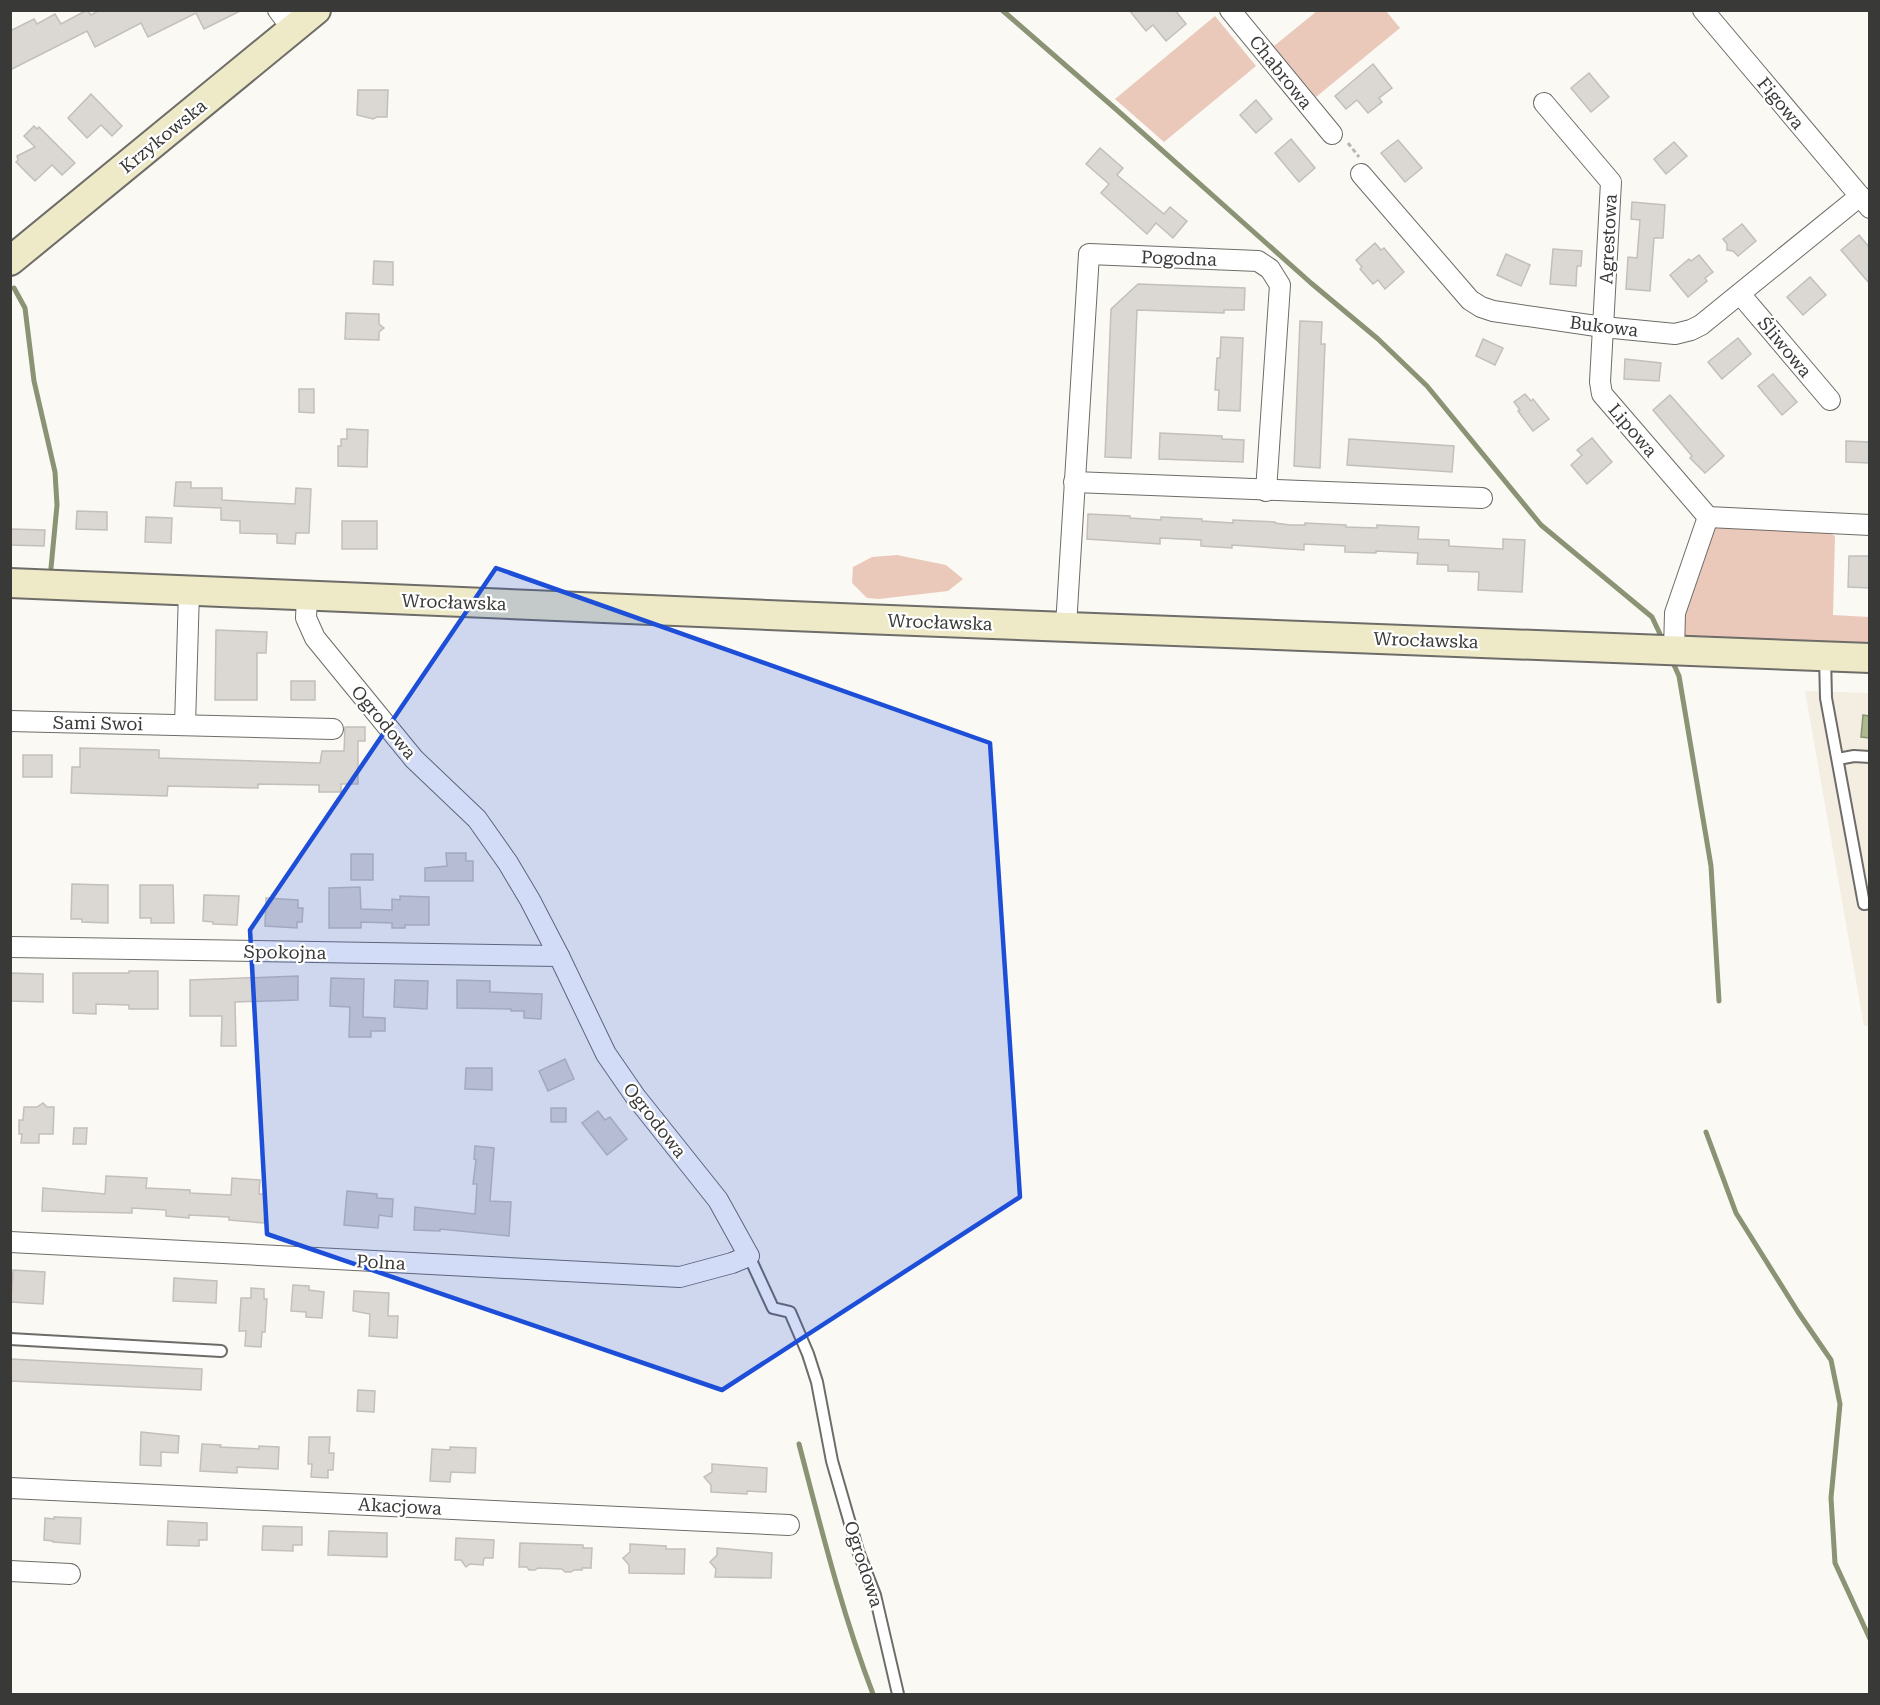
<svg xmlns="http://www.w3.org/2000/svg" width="1880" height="1705" font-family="'Roboto Serif',serif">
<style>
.built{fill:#f4ede2}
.green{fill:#eac9bb}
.water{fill:#adba8e;stroke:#8a9374;stroke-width:1.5}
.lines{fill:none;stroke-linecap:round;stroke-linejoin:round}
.stream{stroke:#8a9374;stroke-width:5}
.building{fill:#dbd7d3;stroke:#c3bfbc;stroke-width:1.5}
.lane-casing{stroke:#6e6c68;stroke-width:14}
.street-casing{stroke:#6e6c68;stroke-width:22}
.secondary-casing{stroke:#6e6c68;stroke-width:32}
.path{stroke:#b7b6b2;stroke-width:3;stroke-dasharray:4.5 3;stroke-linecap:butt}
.lane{stroke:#fff;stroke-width:10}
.street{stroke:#fff;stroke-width:20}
.secondary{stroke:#eee9c7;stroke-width:28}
.marked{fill:#1d4ed8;fill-opacity:0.2;stroke:#1d4ed8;stroke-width:4.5;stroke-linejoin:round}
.labels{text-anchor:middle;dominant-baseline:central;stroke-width:4.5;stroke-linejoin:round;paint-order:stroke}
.street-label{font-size:18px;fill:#393937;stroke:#fff}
</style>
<rect width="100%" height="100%" fill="#fbf9f4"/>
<polygon class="built" points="1805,691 1869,693 1869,1026 1864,1026"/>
<g class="green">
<polygon points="1317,11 1386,11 1400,28 1316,97 1274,46"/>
<polygon points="1215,16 1256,66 1164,142 1115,99"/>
<polygon points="1712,526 1819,528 1835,536 1833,615 1869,617 1869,643 1683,636 1685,614"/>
<polygon points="897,555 946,565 963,579 948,591 879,599 867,598 852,583 853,567 872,557"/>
</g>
<polygon class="water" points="1863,715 1869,716 1869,738 1861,737"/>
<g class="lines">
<g class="stream">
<polyline points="1002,10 1118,111 1311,283 1378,339 1427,386 1541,525 1652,617 1660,634"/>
<polyline points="14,288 25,308 34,381 55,472 57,505 51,568"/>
<polyline points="1674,665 1679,676 1711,866 1719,1001"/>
<polyline points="1706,1132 1736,1213 1798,1312 1831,1360 1840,1404 1831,1498 1835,1563 1870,1639"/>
<path d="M 799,1444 C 821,1528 842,1613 873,1694"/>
</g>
</g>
<g class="building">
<polygon points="87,10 91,15 100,10 242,10 204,29 196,13 148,37 141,23 95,47 87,31 10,70 10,31 34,19 37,24 55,14 61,24"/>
<polygon points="1129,10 1175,10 1186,24 1166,41 1153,25 1146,31"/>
<polygon points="1373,64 1392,88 1379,98 1382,102 1368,113 1357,100 1346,109 1335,96"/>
<polygon points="1589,73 1609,97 1591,112 1571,88"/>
<polygon points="358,90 388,90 387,117 377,117 373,119 357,115"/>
<polygon points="91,94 122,126 112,136 101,125 87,138 68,118"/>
<polygon points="1256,100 1272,119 1256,133 1240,115"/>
<polygon points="34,126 37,129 39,127 75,163 62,175 52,165 35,181 16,162 18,160 17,156 35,147 24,136"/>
<polygon points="1291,139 1315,168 1299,182 1275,153"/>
<polygon points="1398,140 1422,168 1405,182 1381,153"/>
<polygon points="1674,142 1687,156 1666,174 1654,159"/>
<polygon points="1100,148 1123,168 1117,175 1164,214 1170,207 1187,221 1173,238 1156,223 1147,234 1101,193 1109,184 1086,164"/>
<polygon points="1632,202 1665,205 1663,238 1654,238 1650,291 1626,289 1628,257 1637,258 1640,220 1631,219"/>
<polygon points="1742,224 1756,241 1738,256 1733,251 1727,250 1727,244 1723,239"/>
<polygon points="1859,235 1869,247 1869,283 1841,250"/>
<polygon points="1375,243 1381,250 1384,248 1404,272 1385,289 1378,280 1373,284 1360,269 1362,267 1356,260"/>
<polygon points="1553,249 1582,251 1581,266 1577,266 1576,286 1550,284"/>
<polygon points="1506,254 1530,265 1521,286 1497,275"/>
<polygon points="1699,255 1713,272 1705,278 1707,281 1688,297 1670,275 1689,259 1691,261"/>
<polygon points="374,261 393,262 393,285 373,284"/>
<polygon points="1810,277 1826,295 1803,315 1787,297"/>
<polygon points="1138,284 1245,288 1244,310 1224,310 1224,313 1137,310 1131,458 1105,457 1111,309"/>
<polygon points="346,313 379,314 379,324 384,328 379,332 379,340 345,339"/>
<polygon points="1300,321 1322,322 1321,344 1325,344 1320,468 1294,466"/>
<polygon points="1221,337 1243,338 1240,411 1218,410 1219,390 1215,390 1217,358 1220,358"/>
<polygon points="1738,338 1751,354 1722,379 1708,362"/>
<polygon points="1483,339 1503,348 1495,365 1476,356"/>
<polygon points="1625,359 1661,363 1659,381 1624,379"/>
<polygon points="1773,374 1797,402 1782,415 1758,386"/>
<polygon points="299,389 314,389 314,413 299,412"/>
<polygon points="1525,394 1531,401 1533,399 1549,419 1533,431 1518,411 1520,410 1514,402"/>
<polygon points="1670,395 1724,456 1705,473 1690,458 1692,456 1653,410"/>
<polygon points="347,429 368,430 367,467 338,466 338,446 341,446 341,439 347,439"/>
<polygon points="1160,433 1222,436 1222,439 1244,440 1243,462 1159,459"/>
<polygon points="1592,438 1612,462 1587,484 1571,465 1582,455 1577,450"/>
<polygon points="1349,439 1454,446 1452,472 1347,465"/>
<polygon points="1846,441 1869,442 1869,463 1846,462"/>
<polygon points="176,482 191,482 191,488 222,488 222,500 257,502 295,504 296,488 311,489 309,533 296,533 295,544 277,543 277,534 240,533 240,521 221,520 221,508 174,506"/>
<polygon points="77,511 107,512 107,530 76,529"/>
<polygon points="1088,514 1130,516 1130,518 1161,520 1161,517 1202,519 1202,521 1233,523 1233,520 1275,522 1275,523 1290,525 1305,525 1305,523 1346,525 1346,527 1377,528 1377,525 1419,527 1418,539 1449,540 1449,546 1503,549 1503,539 1525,540 1522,592 1478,590 1479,572 1448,571 1448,565 1417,564 1418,553 1376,551 1376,553 1345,552 1345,546 1304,544 1304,550 1232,545 1232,548 1201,546 1201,540 1160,538 1160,544 1087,539"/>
<polygon points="146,517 172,518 171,543 145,542"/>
<rect x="342" y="521" width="35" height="28"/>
<polygon points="10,529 45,530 44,546 10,545"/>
<polygon points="1849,556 1869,556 1869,588 1848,587"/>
<polygon points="216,630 267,632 266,653 257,653 257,700 215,700"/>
<rect x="291" y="681" width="24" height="19"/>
<polygon points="345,727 365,727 365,741 358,741 358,784 341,784 341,792 319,792 319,785 258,784 258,788 168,786 167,796 71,793 72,767 80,767 80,748 159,750 159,758 320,763 322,751 344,751"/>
<rect x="23" y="755" width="29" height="22"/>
<polygon points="446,853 466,853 466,861 473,861 473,881 425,881 425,868 447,866"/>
<rect x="351" y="854" width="22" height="26"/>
<polygon points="72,884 108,885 108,923 82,922 82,919 71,919"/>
<polygon points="140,885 173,885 174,923 151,923 151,918 140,918"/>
<polygon points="360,887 361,909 392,910 392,899 400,900 400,896 429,897 429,925 405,925 405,928 392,928 392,923 361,922 361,928 329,928 329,888"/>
<polygon points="204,895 239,896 237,925 213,924 213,922 203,921"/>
<polygon points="266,898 298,900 298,908 303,908 302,922 297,922 297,928 265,926"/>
<polygon points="129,971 158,971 158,1009 129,1009 129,1005 96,1004 96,1014 73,1013 73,973 129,973"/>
<polygon points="10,973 43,974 43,1002 10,1001"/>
<polygon points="298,976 298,1000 235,1002 236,1046 221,1046 222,1016 190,1016 190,980"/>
<polygon points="331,978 364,979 363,1017 385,1018 385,1031 371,1031 371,1037 349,1037 350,1007 330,1006"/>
<polygon points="395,980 428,981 427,1009 394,1007"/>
<polygon points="457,980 490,981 490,992 542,994 541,1019 524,1018 524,1011 511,1011 511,1009 457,1008"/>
<polygon points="565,1059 574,1079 548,1091 539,1071"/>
<polygon points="466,1068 492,1068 492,1090 465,1089"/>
<polygon points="43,1103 47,1107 54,1107 53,1134 39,1134 39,1143 21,1143 22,1134 19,1134 19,1120 23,1120 24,1107 37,1107"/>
<rect x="551" y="1108" width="15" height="14"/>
<polygon points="598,1111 605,1120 610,1117 627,1139 607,1155 582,1123"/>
<polygon points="74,1128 87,1128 86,1144 73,1144"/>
<polygon points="475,1146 494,1148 490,1201 511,1202 509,1236 440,1229 440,1231 414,1230 415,1207 475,1214 477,1184 473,1184 476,1160 474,1159"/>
<polygon points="106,1176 147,1178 146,1188 190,1190 190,1193 231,1195 232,1178 260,1180 259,1194 266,1194 264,1223 229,1220 229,1217 189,1215 189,1218 166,1216 166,1210 132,1208 132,1213 42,1211 43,1188 105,1194"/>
<polygon points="347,1191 377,1194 377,1198 393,1199 392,1217 379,1215 378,1228 344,1225"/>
<polygon points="13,1270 45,1272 43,1304 11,1302"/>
<polygon points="174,1278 217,1281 216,1303 173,1301"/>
<polygon points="293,1285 309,1286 309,1290 324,1292 322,1318 306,1317 306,1312 291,1311"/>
<polygon points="251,1288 264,1289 264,1299 267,1299 265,1332 262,1332 261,1347 245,1346 246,1331 239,1331 241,1298 251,1298"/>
<polygon points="354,1291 389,1293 388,1316 398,1316 397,1338 369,1336 370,1314 353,1311"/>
<polygon points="10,1359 202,1369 201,1390 10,1381"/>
<polygon points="358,1390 375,1391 374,1412 357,1411"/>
<polygon points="141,1432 179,1436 178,1453 161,1452 161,1466 140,1465"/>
<polygon points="309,1437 330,1437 329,1453 334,1453 333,1470 328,1470 328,1478 311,1477 312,1464 308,1464"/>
<polygon points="202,1444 221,1445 220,1447 259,1449 259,1446 279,1447 278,1469 237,1467 237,1473 200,1471"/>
<polygon points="450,1447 476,1448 475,1473 451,1472 450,1482 430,1481 432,1449 450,1450"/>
<polygon points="712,1464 767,1468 766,1492 747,1491 747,1494 711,1492 711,1485 704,1477 712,1472"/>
<polygon points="54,1517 81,1518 80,1544 53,1542 53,1541 44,1540 45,1518 54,1519"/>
<polygon points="168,1521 207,1523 207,1540 199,1540 199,1546 167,1545"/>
<polygon points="263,1526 302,1527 302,1545 293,1545 293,1551 262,1550"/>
<polygon points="329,1531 387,1533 387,1557 328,1555"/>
<polygon points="456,1538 494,1540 493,1558 484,1558 483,1565 470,1564 466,1567 461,1560 455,1560"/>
<polygon points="520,1543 583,1545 583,1548 592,1548 591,1568 582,1568 582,1570 574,1570 571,1572 565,1572 562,1569 538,1568 535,1570 529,1570 527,1567 519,1567"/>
<polygon points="630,1544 666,1546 666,1549 685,1549 684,1574 629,1573 629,1565 623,1558 630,1552"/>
<polygon points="717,1548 772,1553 771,1578 715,1577 716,1569 710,1562 717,1555"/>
</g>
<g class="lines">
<g class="lane-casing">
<g id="lane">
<polyline points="1825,656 1826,698 1864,904 1870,903"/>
<polyline points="1838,759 1854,756 1870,757"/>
<polyline points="749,1256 773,1308 790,1312 808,1354 817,1382 832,1461 858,1551 875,1595 898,1694"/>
<polyline points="10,1339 221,1351"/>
</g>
</g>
<g class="street-casing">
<g id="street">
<polyline points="278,10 293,30"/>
<polyline points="1230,10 1332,134"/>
<polyline points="1703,10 1870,208"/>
<polyline points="1544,103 1611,182 1600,382 1602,394 1708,517 1870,525"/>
<polyline points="1361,174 1470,300 1481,307 1493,311 1603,327 1675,334 1691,330 1701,325 1860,196"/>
<polyline points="1740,294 1830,400"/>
<polyline points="1074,482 1482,498"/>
<polyline points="1066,626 1089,254 1258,261 1270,269 1280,285 1266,491"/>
<polyline points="1674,650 1675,613 1708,517"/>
<polyline points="10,721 333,729"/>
<polyline points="185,725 189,591"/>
<polyline points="10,947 559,956"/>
<polyline points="10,1242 680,1277 732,1263 749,1256 718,1200 635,1096 606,1054 559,956 530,900 508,863 477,819 414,759 315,638 306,618 307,596"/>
<polyline points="10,1488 789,1525"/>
<polyline points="10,1571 70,1574"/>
</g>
</g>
<g class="secondary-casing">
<g id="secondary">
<polyline points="10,261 316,10"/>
<polyline points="10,583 864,619 1870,658"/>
</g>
</g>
<polyline class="path" points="1348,143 1359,157"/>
<use href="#lane" class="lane"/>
<use href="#street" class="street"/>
<use href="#secondary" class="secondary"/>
</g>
<path class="marked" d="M 496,568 L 990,743 L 1020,1197 L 722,1390 L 267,1234 L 250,930 Z"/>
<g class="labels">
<g class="street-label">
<text transform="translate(1281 72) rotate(51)">Chabrowa</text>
<text transform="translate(1781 103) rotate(50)">Figowa</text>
<text transform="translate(163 136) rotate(-39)">Krzykowska</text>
<text transform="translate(1608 239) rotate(-87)">Agrestowa</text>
<text transform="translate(1179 258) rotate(2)">Pogodna</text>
<text transform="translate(1604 326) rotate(7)">Bukowa</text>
<text transform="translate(1785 347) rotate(50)">Śliwowa</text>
<text transform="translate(1633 430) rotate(49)">Lipowa</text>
<text transform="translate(454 602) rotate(2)">Wrocławska</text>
<text transform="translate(940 622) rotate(2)">Wrocławska</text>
<text transform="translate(1426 640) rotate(2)">Wrocławska</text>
<text transform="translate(384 722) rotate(50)">Ogrodowa</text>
<text transform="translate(98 723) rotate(1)">Sami Swoi</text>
<text transform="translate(285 952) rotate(1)">Spokojna</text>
<text transform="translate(655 1120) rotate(52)">Ogrodowa</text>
<text transform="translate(381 1262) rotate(3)">Polna</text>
<text transform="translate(400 1506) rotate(3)">Akacjowa</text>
<text transform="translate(864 1564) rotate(72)">Ogrodowa</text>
</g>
</g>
<rect width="1880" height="1705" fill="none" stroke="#393937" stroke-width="24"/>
</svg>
